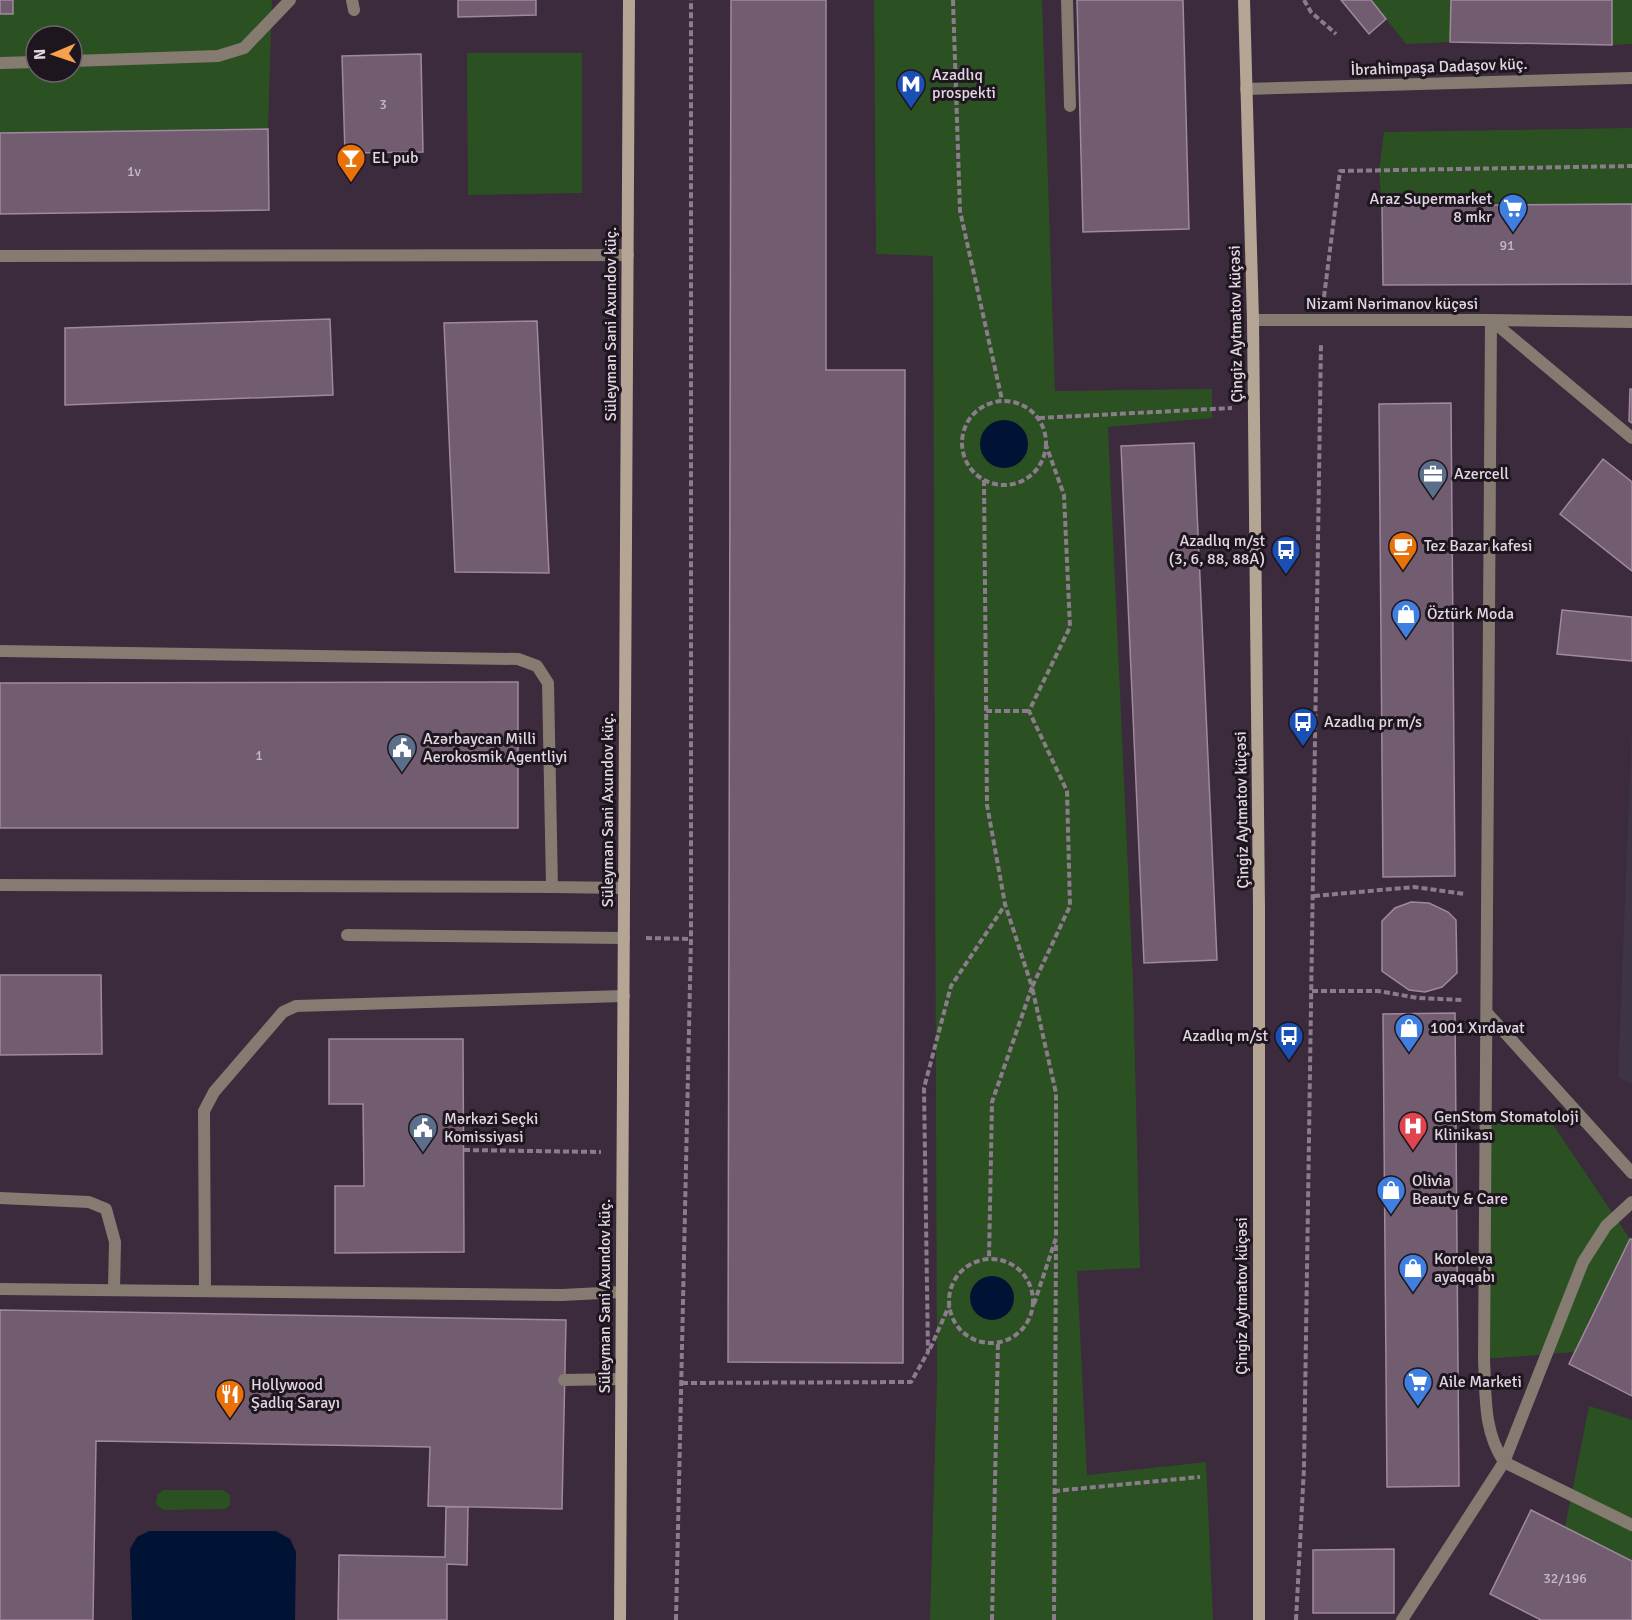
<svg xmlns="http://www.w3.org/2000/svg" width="1632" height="1620" font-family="Signika,sans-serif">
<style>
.education{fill:#3d3545}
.green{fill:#2b5122;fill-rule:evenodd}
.water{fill:#001334}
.building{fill:#725c70;stroke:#a0889e;stroke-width:1.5}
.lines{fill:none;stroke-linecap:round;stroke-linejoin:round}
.path{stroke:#8b7c8b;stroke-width:4;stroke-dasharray:6 3;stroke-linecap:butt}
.service{stroke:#857b71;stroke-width:12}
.minor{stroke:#857b71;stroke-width:12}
.tertiary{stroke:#857b71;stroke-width:12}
.secondary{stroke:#b4a595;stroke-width:12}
.labels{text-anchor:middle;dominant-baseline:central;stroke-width:6;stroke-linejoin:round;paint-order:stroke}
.number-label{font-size:14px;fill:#c6b8c6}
.street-label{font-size:16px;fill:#e2d6e2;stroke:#1e161f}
.poi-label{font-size:16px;fill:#e2d6e2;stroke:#1e161f;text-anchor:start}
</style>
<rect width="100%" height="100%" fill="#3c2a3d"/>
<polygon class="education" points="1632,728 1632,1084 1618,1077"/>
<g class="green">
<path d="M 0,0 L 272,0 L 268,129 L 0,133 ZM 36,36 L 72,36 L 72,72 L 36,72 Z"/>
<polygon points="874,0 1042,0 1055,391 1212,389 1212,418 1108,427 1133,981 1140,1268 1077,1271 1087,1475 1206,1462 1213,1620 930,1620 937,1380 933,256 876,254"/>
<polygon points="1371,0 1451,0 1450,42 1406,44"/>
<polygon points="1612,0 1632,0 1632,44 1612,45"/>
<polygon points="467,53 582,53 582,193 468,195"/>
<polygon points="1632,128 1632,204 1382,206 1379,171 1384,132"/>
<polygon points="1545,1113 1630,1239 1575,1352 1484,1359 1486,1121"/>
<polygon points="1589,1406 1632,1420 1632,1561 1565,1527"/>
<polygon points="163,1490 223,1490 230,1495 230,1505 225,1509 163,1510 156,1504 157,1495"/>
</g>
<g class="water">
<circle cx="1004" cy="444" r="24"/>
<circle cx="992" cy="1298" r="22"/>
<polygon points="149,1531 276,1531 290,1539 296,1552 295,1620 132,1620 130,1549 137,1537"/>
</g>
<g class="building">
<rect x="0" y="0" width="13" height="14"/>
<polygon points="458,0 536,0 536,15 458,17"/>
<polygon points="731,0 826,0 826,370 905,370 903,1363 728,1362"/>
<polygon points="1077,0 1183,0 1189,229 1083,232"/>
<polygon points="1341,0 1371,0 1386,19 1369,34"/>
<polygon points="1451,0 1612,0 1612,45 1450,42"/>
<polygon points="421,54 423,152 345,153 342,56"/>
<polygon points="268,129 269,210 0,214 0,133"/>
<polygon points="1632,204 1632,284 1383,285 1382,206"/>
<polygon points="330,319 333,395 65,405 65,328"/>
<polygon points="537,321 549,573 455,572 444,323"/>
<polygon points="1630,389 1632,389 1632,423 1629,421"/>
<polygon points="1451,403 1455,876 1383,877 1379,404"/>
<polygon points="1194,443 1217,960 1144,963 1121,446"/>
<polygon points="1603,459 1632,482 1632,571 1560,514"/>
<polygon points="1562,610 1632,617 1632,661 1557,654"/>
<polygon points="518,682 518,828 0,828 0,683"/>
<polygon points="1411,902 1429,903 1448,912 1456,920 1457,973 1442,987 1425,992 1409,990 1382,971 1382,921 1395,908"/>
<polygon points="0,975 101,975 102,1054 0,1055"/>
<polygon points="1455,1013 1459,1486 1387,1487 1383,1014"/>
<polygon points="329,1039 463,1039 464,1252 335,1253 335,1186 364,1186 363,1104 329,1104"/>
<polygon points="1630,1239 1632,1239 1632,1396 1569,1364"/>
<polygon points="0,1310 566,1320 562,1509 428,1506 430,1447 96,1441 93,1620 0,1620"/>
<polygon points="446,1507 468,1507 467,1565 447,1564 447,1620 338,1620 339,1555 445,1557"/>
<polygon points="1531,1510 1632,1561 1632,1620 1541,1620 1490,1594"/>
<polygon points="1394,1549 1394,1613 1313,1613 1313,1550"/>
</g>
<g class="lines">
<g class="path">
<polyline points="953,0 960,211 1002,400"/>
<polyline points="1304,0 1311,12 1336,34"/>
<polyline points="1324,297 1340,171 1632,166"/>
<circle cx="1004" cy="443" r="42"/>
<polyline points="1039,418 1232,408"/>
<polyline points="984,480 987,805 1005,904 1032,987 992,1102 989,1259"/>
<polyline points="986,711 1029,711"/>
<polyline points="1314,896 1414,887 1465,894"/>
<polyline points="646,938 691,939"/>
<polyline points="1312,991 1378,991 1418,998 1463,1000"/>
<polyline points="464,1150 601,1152"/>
<circle cx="991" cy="1301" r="42"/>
<polyline points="1034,1304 1056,1238 1056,1093 1032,987 1070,906 1067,791 1029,711 1070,627 1064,495 1046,445"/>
<polyline points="930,1349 949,1306"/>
<polyline points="682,1383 911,1382 928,1352 924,1088 951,986 1005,905"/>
<polyline points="1054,1491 1200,1477"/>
<polyline points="676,1620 691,939 691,0"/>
<polyline points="992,1620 998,1343"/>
<polyline points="1054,1620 1056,1241"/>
<polyline points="1296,1620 1304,1468 1321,343"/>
</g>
<g class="service">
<polyline points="352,0 354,10"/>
<polyline points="1067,0 1070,106"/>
<polyline points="72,61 218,56 244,48 290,0"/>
<polyline points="0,63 36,62"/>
<path d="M 1632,322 L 1491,320 L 1484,1359 C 1486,1396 1483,1430 1504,1462 L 1632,1525"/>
<polyline points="0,651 518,659 537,666 548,683 552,887 624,888"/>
<polyline points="0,885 552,887"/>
<polyline points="347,935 624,938"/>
<polyline points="1488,1014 1632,1173"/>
<polyline points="0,1198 89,1202 106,1209 115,1242 114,1290"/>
<polyline points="0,1289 562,1295 621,1292"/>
<polyline points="205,1291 204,1111 214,1092 283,1012 296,1006 624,996"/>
<polyline points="564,1380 621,1379"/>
<polyline points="1402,1620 1504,1462 1583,1262 1606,1226 1632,1202"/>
</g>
<g class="minor">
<polyline points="0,256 628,255"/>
<polyline points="1253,320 1491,320 1632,438"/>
</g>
<polyline class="tertiary" points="1246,89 1632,78"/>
<g class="secondary">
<polyline points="1244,0 1253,320 1259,907 1259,1620"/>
<polyline points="620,1620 629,0"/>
</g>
</g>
<defs>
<g id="metro-pin" transform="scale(1.5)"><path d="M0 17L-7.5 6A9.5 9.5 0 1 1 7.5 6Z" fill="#1a4fb4" stroke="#1e161f"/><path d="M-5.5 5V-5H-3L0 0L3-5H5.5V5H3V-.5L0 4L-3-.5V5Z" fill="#fff"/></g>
<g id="bar-pin" transform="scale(1.5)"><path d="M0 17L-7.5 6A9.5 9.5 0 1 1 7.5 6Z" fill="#e8710a" stroke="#1e161f"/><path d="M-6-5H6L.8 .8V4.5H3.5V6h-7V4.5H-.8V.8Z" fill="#fff"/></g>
<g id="supermarket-pin" transform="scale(1.5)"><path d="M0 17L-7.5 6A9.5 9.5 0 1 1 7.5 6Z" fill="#3f7fe0" stroke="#1e161f"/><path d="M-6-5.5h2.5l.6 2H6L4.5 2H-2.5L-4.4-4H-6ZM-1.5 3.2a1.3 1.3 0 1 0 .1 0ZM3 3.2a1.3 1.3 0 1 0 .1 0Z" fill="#fff"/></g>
<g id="office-pin" transform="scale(1.5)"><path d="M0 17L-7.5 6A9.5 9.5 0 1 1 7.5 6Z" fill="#5c6f8a" stroke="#1e161f"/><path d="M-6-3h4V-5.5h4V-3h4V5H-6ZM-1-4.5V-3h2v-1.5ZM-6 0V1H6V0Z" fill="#fff"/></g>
<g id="cafe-pin" transform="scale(1.5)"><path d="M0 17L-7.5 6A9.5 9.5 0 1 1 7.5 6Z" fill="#e8710a" stroke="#1e161f"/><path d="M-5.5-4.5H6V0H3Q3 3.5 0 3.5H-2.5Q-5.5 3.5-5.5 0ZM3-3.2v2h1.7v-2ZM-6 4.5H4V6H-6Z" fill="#fff"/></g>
<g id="bus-pin" transform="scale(1.5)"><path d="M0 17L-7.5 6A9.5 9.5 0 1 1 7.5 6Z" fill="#1a4fb4" stroke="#1e161f"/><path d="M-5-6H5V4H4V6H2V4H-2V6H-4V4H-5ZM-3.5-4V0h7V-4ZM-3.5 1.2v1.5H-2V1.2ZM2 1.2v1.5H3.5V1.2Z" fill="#fff"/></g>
<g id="shop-pin" transform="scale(1.5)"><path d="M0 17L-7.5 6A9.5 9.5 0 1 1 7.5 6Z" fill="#3f7fe0" stroke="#1e161f"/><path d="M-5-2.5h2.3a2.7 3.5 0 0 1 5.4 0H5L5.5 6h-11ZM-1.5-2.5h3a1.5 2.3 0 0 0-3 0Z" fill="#fff"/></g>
<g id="civic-pin" transform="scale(1.5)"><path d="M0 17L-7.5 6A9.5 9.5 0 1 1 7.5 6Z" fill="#5c6f8a" stroke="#1e161f"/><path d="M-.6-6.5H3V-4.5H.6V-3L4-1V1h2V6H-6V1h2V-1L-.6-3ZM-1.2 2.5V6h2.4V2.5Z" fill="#fff"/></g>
<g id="hospital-pin" transform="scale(1.5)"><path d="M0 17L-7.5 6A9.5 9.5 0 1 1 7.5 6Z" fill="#e0444e" stroke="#1e161f"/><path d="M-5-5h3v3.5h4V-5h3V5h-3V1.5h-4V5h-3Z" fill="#fff"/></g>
<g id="restaurant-pin" transform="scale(1.5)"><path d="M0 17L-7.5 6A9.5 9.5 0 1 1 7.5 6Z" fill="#e8710a" stroke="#1e161f"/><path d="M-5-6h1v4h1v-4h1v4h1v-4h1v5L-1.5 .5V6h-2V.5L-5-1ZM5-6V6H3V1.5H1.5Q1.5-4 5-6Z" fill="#fff"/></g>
</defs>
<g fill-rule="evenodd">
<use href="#metro-pin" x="911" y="84"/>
<use href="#bar-pin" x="351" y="158"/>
<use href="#supermarket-pin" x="1513" y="208"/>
<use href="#office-pin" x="1433" y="474"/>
<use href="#cafe-pin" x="1403" y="546"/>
<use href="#bus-pin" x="1286" y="550"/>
<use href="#shop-pin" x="1406" y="614"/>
<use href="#bus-pin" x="1303" y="722"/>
<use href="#civic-pin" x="402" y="748"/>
<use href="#shop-pin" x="1409" y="1028"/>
<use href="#bus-pin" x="1289" y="1036"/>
<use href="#hospital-pin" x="1413" y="1126"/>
<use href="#civic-pin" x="423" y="1128"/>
<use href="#shop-pin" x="1391" y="1190"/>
<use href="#shop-pin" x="1413" y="1268"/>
<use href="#supermarket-pin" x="1418" y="1382"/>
<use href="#restaurant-pin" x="230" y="1394"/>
</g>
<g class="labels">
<g class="number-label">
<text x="383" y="104">3</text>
<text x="134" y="171">1v</text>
<text x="1507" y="245">91</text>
<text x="259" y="755">1</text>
<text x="1565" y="1578">32/196</text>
</g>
<g class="street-label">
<text transform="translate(1439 67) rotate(-2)">İbrahimpaşa Dadaşov küç.</text>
<text x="1392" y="304">Nizami Nərimanov küçəsi</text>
<text transform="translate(611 324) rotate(-90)">Süleyman Sani Axundov küç.</text>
<text transform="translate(1236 324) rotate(-91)">Çingiz Aytmatov küçəsi</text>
<text transform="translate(608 810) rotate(-90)">Süleyman Sani Axundov küç.</text>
<text transform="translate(1242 810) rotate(-91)">Çingiz Aytmatov küçəsi</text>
<text transform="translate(605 1296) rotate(-90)">Süleyman Sani Axundov küç.</text>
<text transform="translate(1242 1296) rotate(-90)">Çingiz Aytmatov küçəsi</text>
</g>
<g class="poi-label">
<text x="932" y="75">Azadlıq<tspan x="932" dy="18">prospekti</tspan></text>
<text x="372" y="158">EL pub</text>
<text x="1492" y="199" text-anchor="end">Araz Supermarket<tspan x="1492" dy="18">8 mkr</tspan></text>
<text x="1454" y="474">Azercell</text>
<text x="1265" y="541" text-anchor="end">Azadlıq m/st<tspan x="1265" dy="18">(3, 6, 88, 88A)</tspan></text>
<text x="1424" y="546">Tez Bazar kafesi</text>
<text x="1427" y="614">Öztürk Moda</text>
<text x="1324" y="722">Azadlıq pr m/s</text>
<text x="423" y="739">Azərbaycan Milli<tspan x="423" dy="18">Aerokosmik Agentliyi</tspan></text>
<text x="1430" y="1028">1001 Xırdavat</text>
<text x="1268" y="1036" text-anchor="end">Azadlıq m/st</text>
<text x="1434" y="1117">GenStom Stomatoloji<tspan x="1434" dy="18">Klinikası</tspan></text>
<text x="444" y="1119">Mərkəzi Seçki<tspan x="444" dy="18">Komissiyasi</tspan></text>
<text x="1412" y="1181">Olivia<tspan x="1412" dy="18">Beauty &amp; Care</tspan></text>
<text x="1434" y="1259">Koroleva<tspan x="1434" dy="18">ayaqqabı</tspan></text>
<text x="1439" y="1382">Aile Marketi</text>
<text x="251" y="1385">Hollywood<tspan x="251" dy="18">Şadlıq Sarayı</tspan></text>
</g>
</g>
<g transform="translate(54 54) rotate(268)"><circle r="28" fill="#1e161f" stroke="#6c636d" stroke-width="1.5"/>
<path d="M0-4.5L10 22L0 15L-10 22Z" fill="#f8a14a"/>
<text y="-9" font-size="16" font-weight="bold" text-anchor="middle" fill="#e2d6e2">N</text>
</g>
</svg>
